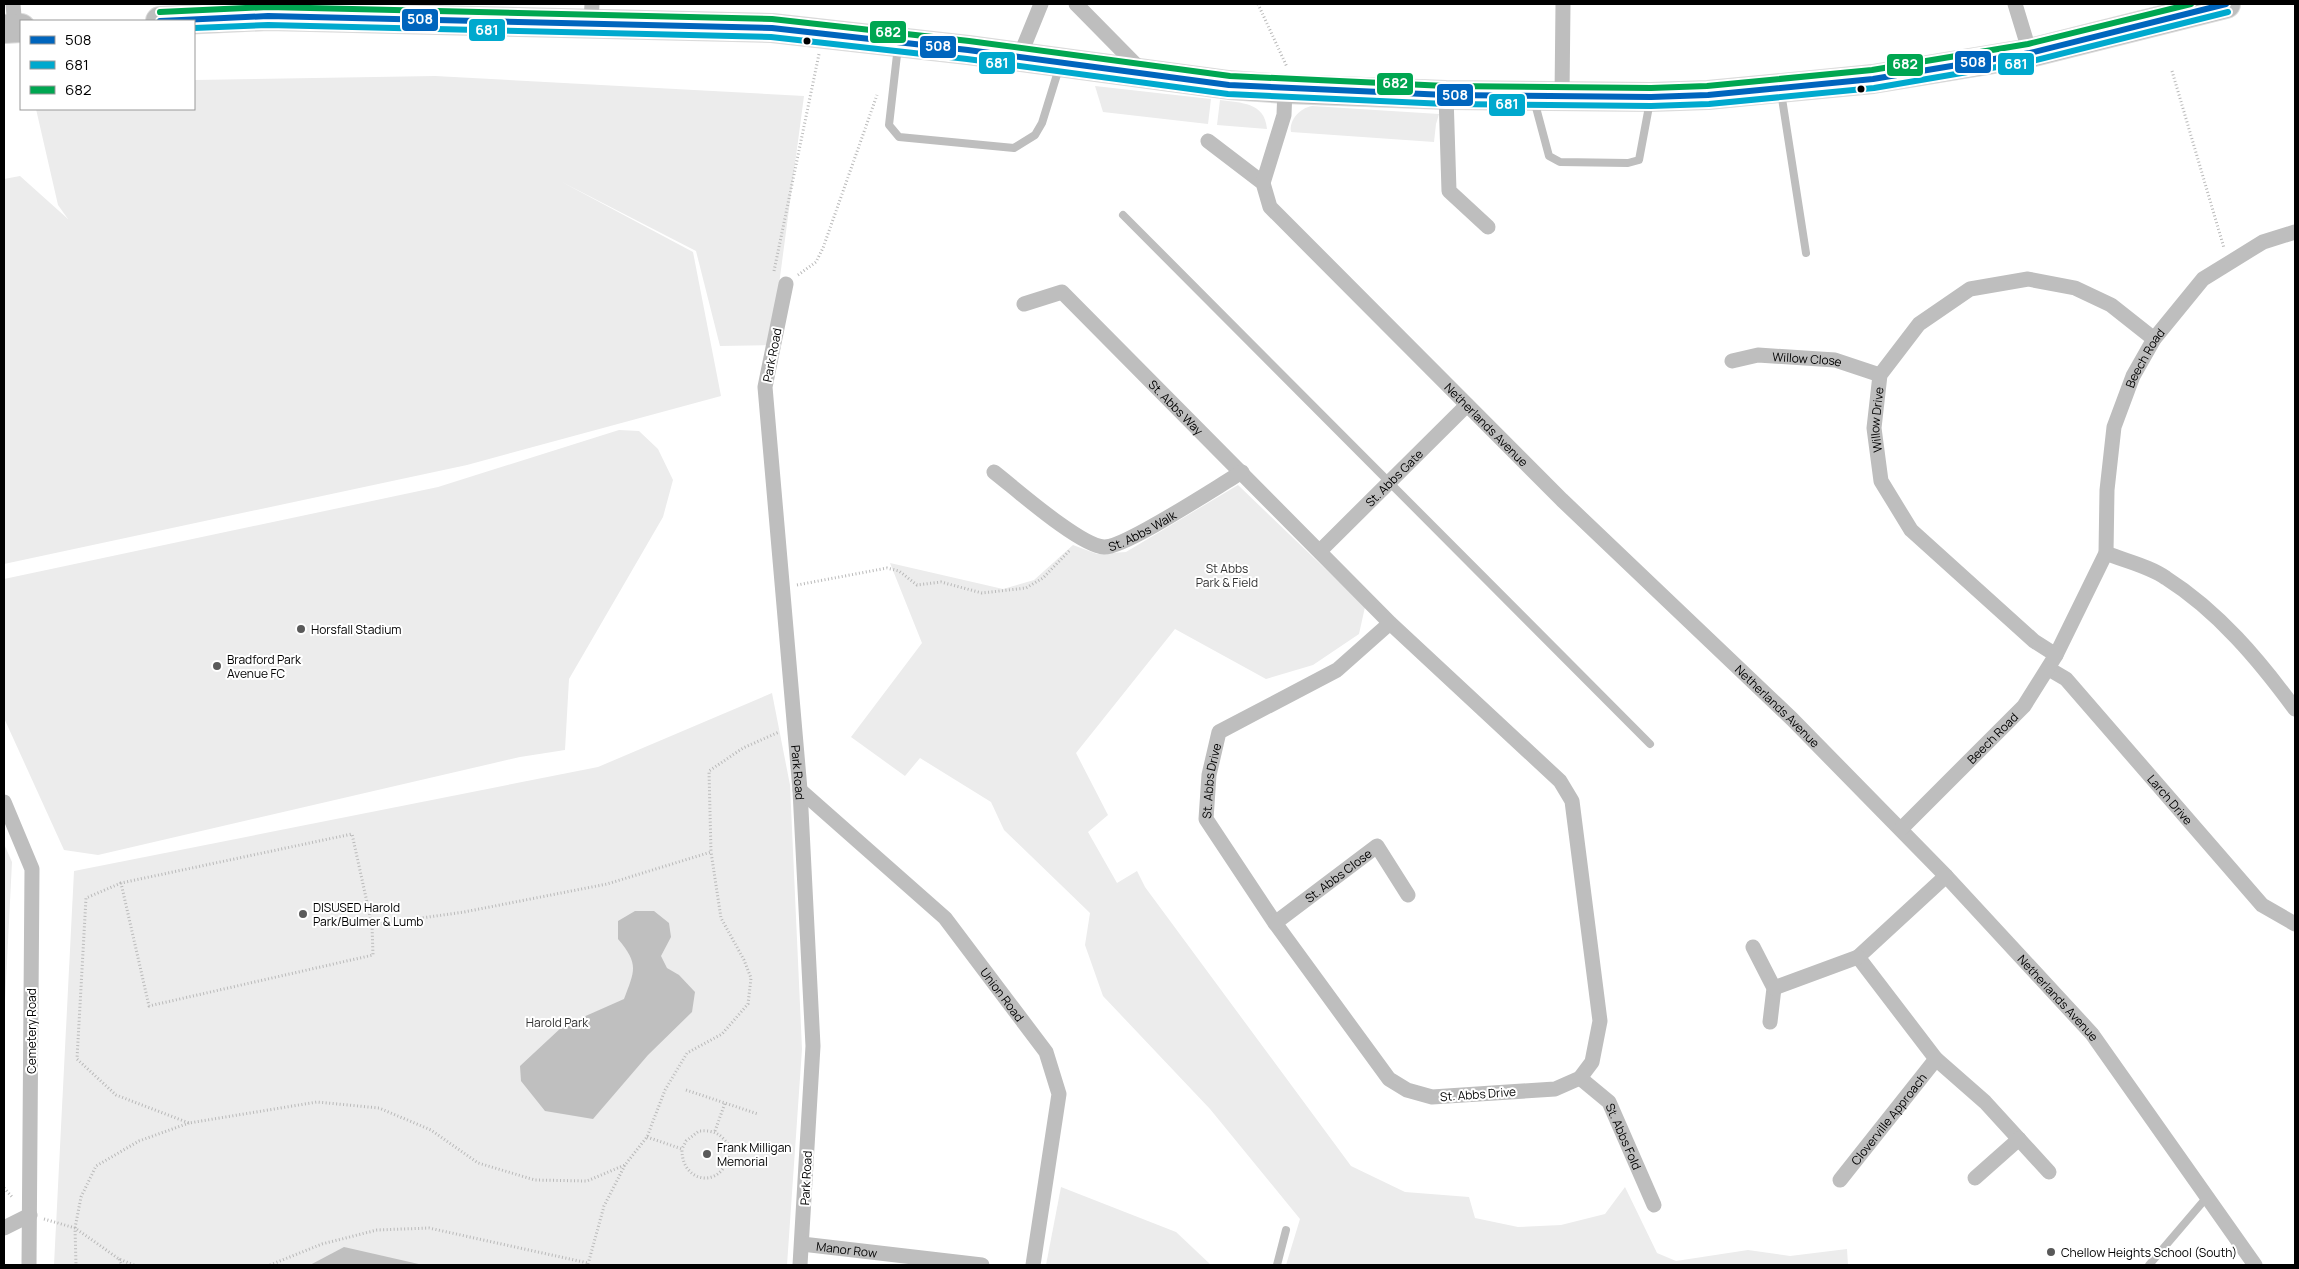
<svg xmlns="http://www.w3.org/2000/svg" width="2299" height="1269" font-family="Manrope,sans-serif">
<style>
.green{fill:#ececec}
.water{fill:#bfbfbf}
.lines{fill:none;stroke-linecap:round;stroke-linejoin:round}
.highway-casing{stroke:#dbdbdb;stroke-width:30}
.path{stroke:#b9b9b9;stroke-width:3;stroke-dasharray:1 2.5;stroke-linecap:butt}
.lane{stroke:#bebebe;stroke-width:8}
.street{stroke:#bebebe;stroke-width:15}
.highway{stroke:#bebebe;stroke-width:28}
.bus-1-casing{stroke:#fff;stroke-width:10}
.bus-2-casing{stroke:#fff;stroke-width:10}
.bus-3-casing{stroke:#fff;stroke-width:10}
.bus-1{stroke:#0065bd;stroke-width:6}
.bus-2{stroke:#00a9ce;stroke-width:6}
.bus-3{stroke:#00a651;stroke-width:6}
.bus-dot{fill:#000;stroke:#fff;stroke-width:2}
.poi-dot{fill:#595959;stroke:#fff;stroke-width:2}
.labels{text-anchor:middle;dominant-baseline:central;stroke-width:4;stroke-linejoin:round;paint-order:stroke}
.street-label{font-size:12px;fill:#000;stroke:#fff}
.park-label{font-size:12px;fill:#333;stroke:#fff}
.poi-label{font-size:12px;fill:#000;stroke:#fff;text-anchor:start}
.line-badge{stroke:#fff;stroke-width:2}
.badge-label{font-size:14px;text-anchor:middle;font-weight:bold;fill:#fff}
</style>
<rect width="100%" height="100%" fill="#fff"/>
<g class="green">
<polygon points="435,76 804,96 771,345 720,346 696,251 560,181 693,252 721,396 467,465 4,564 4,179 20,176 68,219 58,205 36,109 194,109 194,80"/>
<polygon points="1095,86 1211,99 1208,124 1103,112"/>
<path d="M 1220,100 C 1241,103 1265,102 1267,129 L 1217,125 Z"/>
<path d="M 1312,106 L 1439,114 L 1436,124 L 1434,142 L 1291,132 C 1289,120 1300,108 1312,106 Z"/>
<polygon points="619,430 639,431 658,449 673,480 663,517 569,679 565,750 520,757 98,855 64,850 4,718 4,579 438,487"/>
<polygon points="1238,485 1365,607 1359,634 1313,665 1266,679 1175,629 1076,753 1108,815 1088,832 1117,883 1137,871 1145,887 1351,1166 1405,1192 1469,1197 1475,1218 1518,1227 1561,1225 1605,1214 1625,1187 1657,1253 1676,1261 1748,1250 1790,1256 1847,1249 1848,1265 1286,1265 1300,1219 1210,1109 1103,996 1085,945 1090,913 1004,830 991,802 920,758 905,776 851,737 922,643 890,563 1003,589 1034,580 1073,545 1097,554 1126,552"/>
<polygon points="772,693 790,785 802,1049 787,1265 54,1265 74,871 598,767"/>
<polygon points="4,844 12,862 4,1021"/>
<polygon points="1061,1187 1176,1232 1211,1265 1046,1265"/>
</g>
<g class="water">
<path d="M 635,911 L 654,911 L 669,923 L 671,937 L 661,956 L 667,968 L 679,975 L 695,992 L 692,1012 L 648,1055 L 593,1119 L 545,1111 L 521,1081 L 520,1066 L 563,1026 L 624,999 C 635,970 639,964 618,939 L 618,921 Z"/>
<polygon points="344,1247 423,1265 310,1265"/>
</g>
<g class="lines">
<g class="highway-casing">
<g id="highway">
<polyline points="160,21 268,16 772,28 968,50 1229,85 1285,89 1446,95 1651,97 1708,95 1873,79 2030,53 2226,4"/>
<polyline points="4,29 21,28"/>
</g>
</g>
<g class="path">
<polyline points="1258,4 1287,67"/>
<polyline points="2172,71 2224,248"/>
<polyline points="774,271 819,54"/>
<polyline points="798,275 816,262 823,248 877,95"/>
<polyline points="797,585 887,568 899,571 917,585 941,582 982,593 1026,588 1043,578 1070,550"/>
<polyline points="121,883 86,898 77,1059 116,1095 189,1123 317,1102 379,1108 431,1130 478,1163 535,1180 587,1181 625,1165 647,1137 665,1090 687,1053 722,1034 748,1004 751,978 744,960 721,918 711,852"/>
<polyline points="372,925 352,834 121,883 149,1006 373,955 372,925 464,912 607,884 711,852 709,771 743,748 779,732"/>
<polyline points="686,1090 758,1114"/>
<polyline points="715,1131 725,1103"/>
<path d="M 647,1137 L 682,1149 C 681,1185 727,1191 730,1147 C 721,1134 715,1130 699,1131 L 686,1141 L 682,1149"/>
<polyline points="4,1188 13,1198"/>
<polyline points="44,1219 75,1228 76,1265"/>
<polyline points="119,1259 122,1265"/>
<polyline points="588,1264 604,1206 625,1165"/>
<polyline points="134,1265 119,1259 75,1228 81,1197 96,1166 139,1141 189,1123"/>
<polyline points="270,1265 322,1244 377,1230 429,1228 588,1263"/>
</g>
<g class="lane">
<polyline points="898,46 889,125 899,137 1014,148 1035,135 1042,123 1059,68"/>
<polyline points="1781,92 1806,253"/>
<polyline points="1534,100 1549,156 1560,162 1628,163 1639,160 1650,101"/>
<polyline points="1123,215 1650,744"/>
<polyline points="1277,1265 1286,1230"/>
<polyline points="2149,1265 2207,1197"/>
</g>
<g class="street">
<polyline points="13,4 15,28"/>
<polyline points="1076,4 1143,72"/>
<polyline points="2015,4 2030,53"/>
<polyline points="591,23 592,4"/>
<polyline points="1019,58 1041,4"/>
<polyline points="1446,95 1449,191 1488,227"/>
<polyline points="1562,96 1563,4"/>
<path id="s1" d="M 1208,141 L 1263,183 L 1270,207 L 1562,500 L 1792,719 L 1946,876 L 2092,1034 L 2255,1265"/>
<polyline points="1263,183 1284,115 1285,89"/>
<path id="s2" d="M 786,284 L 765,387 L 800,790 L 813,1046 L 800,1265"/>
<path id="s3" d="M 1024,304 L 1062,292 L 1390,623 L 1560,781 L 1572,801 L 1600,1021 L 1592,1062 L 1580,1078 L 1555,1089 L 1432,1097 L 1407,1090 L 1389,1079 L 1275,923 L 1206,819 L 1209,775 L 1219,732 L 1337,670 L 1390,623"/>
<path id="s4" d="M 1732,361 L 1758,355 L 1835,360 L 1880,375"/>
<path id="s5" d="M 994,472 C 1016,489 1080,546 1104,547 C 1125,548 1218,486 1242,472"/>
<path id="s6" d="M 1320,551 L 1467,405"/>
<path d="M 2106,553 C 2125,561 2149,566 2166,578 C 2218,611 2259,660 2295,709"/>
<path id="s7" d="M 2056,655 L 2034,641 L 1911,530 L 1881,481 L 1874,428 L 1880,375 L 1919,324 L 1970,289 L 2028,279 L 2075,288 L 2111,305 L 2154,339"/>
<path id="s8" d="M 2049,669 L 2066,679 L 2262,905 L 2295,924"/>
<path id="s9" d="M 800,790 L 945,918 L 1046,1052 L 1059,1094 L 1033,1265"/>
<polyline points="4,802 32,869 29,1265"/>
<path id="s10" d="M 1901,829 L 2024,706 L 2056,655 L 2106,553 L 2107,490 L 2114,427 L 2133,376 L 2154,339 L 2203,279 L 2263,242 L 2295,232"/>
<polyline points="1946,876 1858,957 1936,1059 1985,1102 2049,1172"/>
<path id="s11" d="M 1275,923 L 1377,846 L 1408,895"/>
<polyline points="1753,947 1774,988 1770,1022"/>
<polyline points="1774,988 1858,957"/>
<path id="s12" d="M 1580,1078 L 1609,1102 L 1654,1205"/>
<polyline points="1975,1178 2019,1139"/>
<path id="s13" d="M 1840,1180 L 1936,1059"/>
<polyline points="4,1228 30,1215"/>
<path id="s14" d="M 802,1244 L 982,1265"/>
</g>
<use href="#highway" class="highway"/>
<g class="bus-1-casing">
<polyline id="bus-1" points="160,21 268,16 772,28 968,50 1229,85 1446,95 1651,97 1708,95 1873,79 2030,53 2226,4"/>
</g>
<g class="bus-2-casing">
<polyline id="bus-2" points="194,28 268,25 771,37 967,59 1228,94 1446,104 1651,106 1709,104 1874,88 2032,61 2228,12"/>
</g>
<g class="bus-3-casing">
<polyline id="bus-3" points="160,12 268,7 772,19 969,41 1230,76 1446,86 1651,88 1707,86 1872,70 2028,44 2191,4"/>
</g>
<use href="#bus-1" class="bus-1"/>
<use href="#bus-2" class="bus-2"/>
<use href="#bus-3" class="bus-3"/>
</g>
<g class="bus-dot">
<circle cx="807" cy="41" r="4.5"/>
<circle cx="1861" cy="89" r="4.5"/>
</g>
<g class="poi-dot">
<circle cx="301" cy="629" r="5"/>
<circle cx="217" cy="666" r="5"/>
<circle cx="303" cy="914" r="5"/>
<circle cx="707" cy="1154" r="5"/>
<circle cx="2051" cy="1252" r="5"/>
</g>
<g class="labels">
<g class="street-label">
<text transform="translate(772 355) rotate(-79)">Park Road</text>
<text stroke="none"><textPath href="#s10" startOffset="550">Beech Road</textPath></text>
<text stroke="none"><textPath href="#s4" startOffset="76">Willow Close</textPath></text>
<text stroke="none"><textPath href="#s3" startOffset="202">St. Abbs Way</textPath></text>
<text stroke="none"><textPath href="#s7" startOffset="311">Willow Drive</textPath></text>
<text stroke="none"><textPath href="#s1" startOffset="401">Netherlands Avenue</textPath></text>
<text stroke="none"><textPath href="#s6" startOffset="104">St. Abbs Gate</textPath></text>
<text stroke="none"><textPath href="#s5" startOffset="176">St. Abbs Walk</textPath></text>
<text stroke="none"><textPath href="#s1" startOffset="806">Netherlands Avenue</textPath></text>
<text stroke="none"><textPath href="#s10" startOffset="129">Beech Road</textPath></text>
<text stroke="none"><textPath href="#s2" startOffset="492">Park Road</textPath></text>
<text stroke="none"><textPath href="#s3" startOffset="1599">St. Abbs Drive</textPath></text>
<text stroke="none"><textPath href="#s8" startOffset="179">Larch Drive</textPath></text>
<text stroke="none"><textPath href="#s11" startOffset="79">St. Abbs Close</textPath></text>
<text stroke="none"><textPath href="#s9" startOffset="289">Union Road</textPath></text>
<text stroke="none"><textPath href="#s1" startOffset="1211">Netherlands Avenue</textPath></text>
<text transform="translate(31 1031) rotate(-90)">Cemetery Road</text>
<text transform="translate(1478 1094) rotate(-4)">St. Abbs Drive</text>
<text stroke="none"><textPath href="#s13" startOffset="78">Cloverville Approach</textPath></text>
<text stroke="none"><textPath href="#s12" startOffset="75">St. Abbs Fold</textPath></text>
<text transform="translate(806 1178) rotate(-87)">Park Road</text>
<text stroke="none"><textPath href="#s14" startOffset="45">Manor Row</textPath></text>
</g>
<g class="park-label">
<text x="1227" y="568">St Abbs<tspan x="1227" dy="14">Park &amp; Field</tspan></text>
<text x="557" y="1022">Harold Park</text>
</g>
<g class="poi-label">
<text x="311" y="629">Horsfall Stadium</text>
<text x="227" y="659">Bradford Park<tspan x="227" dy="14">Avenue FC</tspan></text>
<text x="313" y="907">DISUSED Harold<tspan x="313" dy="14">Park/Bulmer &amp; Lumb</tspan></text>
<text x="717" y="1147">Frank Milligan<tspan x="717" dy="14">Memorial</tspan></text>
<text x="2061" y="1252">Chellow Heights School (South)</text>
</g>
</g>
<g class="line-badge">
<rect x="401" y="8" width="38" height="24" rx="5" fill="#0065bd"/>
<rect x="468" y="18" width="38" height="24" rx="5" fill="#00a9ce"/>
<rect x="869" y="20" width="38" height="24" rx="5" fill="#00a651"/>
<rect x="919" y="35" width="38" height="24" rx="5" fill="#0065bd"/>
<rect x="1954" y="50" width="38" height="24" rx="5" fill="#0065bd"/>
<rect x="978" y="51" width="38" height="24" rx="5" fill="#00a9ce"/>
<rect x="1997" y="52" width="38" height="24" rx="5" fill="#00a9ce"/>
<rect x="1886" y="53" width="38" height="24" rx="5" fill="#00a651"/>
<rect x="1376" y="72" width="38" height="24" rx="5" fill="#00a651"/>
<rect x="1436" y="83" width="38" height="24" rx="5" fill="#0065bd"/>
<rect x="1488" y="93" width="38" height="24" rx="5" fill="#00a9ce"/>
</g>
<g class="badge-label">
<text x="420" y="24">508</text>
<text x="487" y="35">681</text>
<text x="888" y="37">682</text>
<text x="938" y="51">508</text>
<text x="1973" y="67">508</text>
<text x="997" y="68">681</text>
<text x="2016" y="69">681</text>
<text x="1905" y="69">682</text>
<text x="1395" y="88">682</text>
<text x="1455" y="100">508</text>
<text x="1507" y="109">681</text>
</g>
<rect width="2299" height="1269" fill="none" stroke="#000000" stroke-width="10"/>
<rect x="20" y="20" width="175" height="90" fill="#ffffff" stroke="#999999"/>
<rect x="30" y="36" width="25" height="8" fill="#0065bd" stroke="#999999"/>
<text x="65" y="45" font-size="15" fill="#000000">508</text>
<rect x="30" y="61" width="25" height="8" fill="#00a9ce" stroke="#999999"/>
<text x="65" y="70" font-size="15" fill="#000000">681</text>
<rect x="30" y="86" width="25" height="8" fill="#00a651" stroke="#999999"/>
<text x="65" y="95" font-size="15" fill="#000000">682</text>
</svg>
